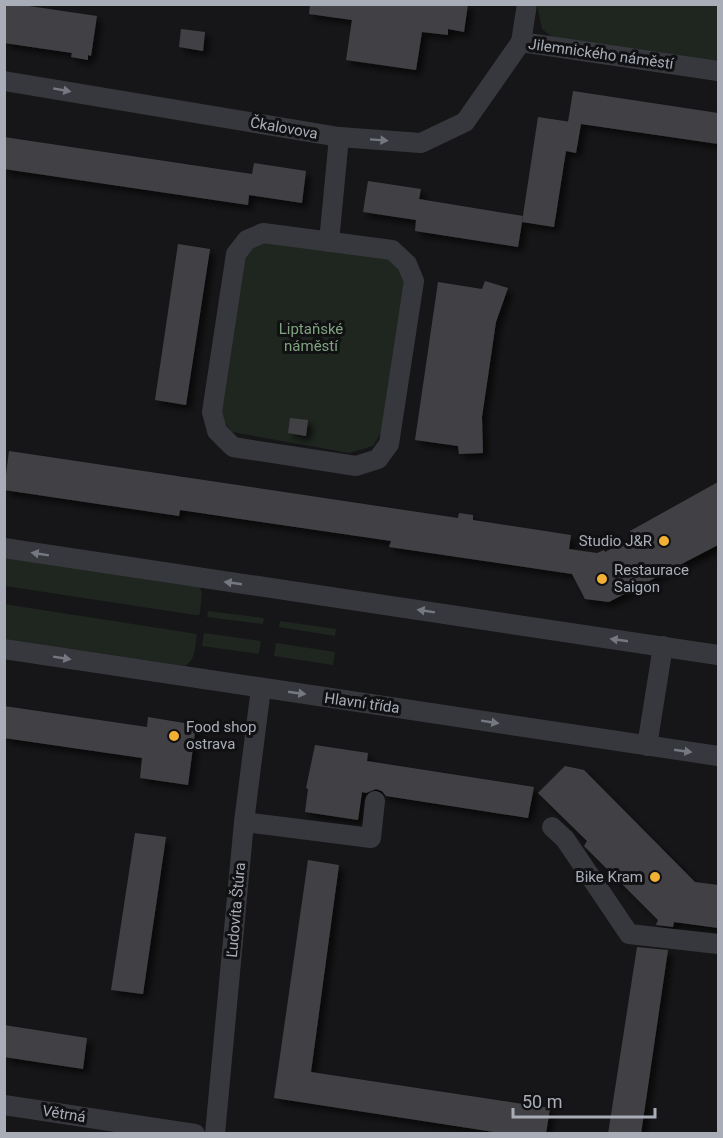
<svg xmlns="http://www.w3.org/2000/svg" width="723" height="1138" font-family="Roboto,sans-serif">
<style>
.green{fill:#1e261f}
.building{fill:#404145;filter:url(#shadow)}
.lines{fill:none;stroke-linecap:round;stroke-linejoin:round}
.minor{stroke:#37383d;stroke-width:20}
.oneway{fill:#757881}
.poi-dot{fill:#f2b134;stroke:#111113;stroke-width:2}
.labels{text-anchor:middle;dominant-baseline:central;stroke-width:6;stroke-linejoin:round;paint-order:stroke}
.street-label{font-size:15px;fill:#a8adb8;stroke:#111113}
.park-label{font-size:15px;fill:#7fa381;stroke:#111113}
.poi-label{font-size:15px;fill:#a8adb8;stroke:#111113;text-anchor:end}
</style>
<defs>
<filter id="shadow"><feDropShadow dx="5" dy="5" stdDeviation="3" flood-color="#0009"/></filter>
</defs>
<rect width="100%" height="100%" fill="#161618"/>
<g class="green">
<polygon points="537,5 718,5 718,62 552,37 542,29"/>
<polygon points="265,237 382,254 406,276 382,431 373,446 349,453 232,432 222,419 217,400 239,258"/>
<polygon points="4,557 200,587 202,593 200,612 199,615 195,615 5,586"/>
<path d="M 4,604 L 197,634 C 195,645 196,660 185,666 L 5,639 Z"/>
<polygon points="208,611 264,618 263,624 207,617"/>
<polygon points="280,621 336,629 335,636 279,627"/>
<polygon points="204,633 261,641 259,654 202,646"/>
<polygon points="276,643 335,652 333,665 274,656"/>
</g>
<g class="building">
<polygon points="4,4 30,4 29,6 97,16 91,56 88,55 88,60 71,57 72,53 4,43"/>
<polygon points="310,4 468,4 464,32 448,29 448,35 422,32 416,70 346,60 352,20 309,14"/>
<polygon points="181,29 205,32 203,51 179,47"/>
<polygon points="573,91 718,113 718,144 581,124 576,153 566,151 554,227 522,222 538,117 571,122 568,122"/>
<polygon points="4,137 252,174 254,163 306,171 302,203 249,195 248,205 4,169"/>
<polygon points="368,181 421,189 419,199 523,216 518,247 415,231 416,220 363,212"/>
<polygon points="178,244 210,249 186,405 155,400"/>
<polygon points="485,281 508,288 496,322 482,417 483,453 459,454 458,446 415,440 438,282 482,289"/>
<polygon points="290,418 308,420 306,436 288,433"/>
<polygon points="9,451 458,518 459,513 473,515 473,520 571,535 569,549 597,553 604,550 605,552 633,537 630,531 718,482 718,545 609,602 585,599 572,574 389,547 391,541 180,510 179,516 4,490"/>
<polygon points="4,706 147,727 148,717 196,725 188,785 140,778 142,758 4,738"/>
<polygon points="315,745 368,753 367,761 534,787 528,818 386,796 382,791 376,789 366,793 362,792 358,820 305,812 308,789 306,788"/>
<polygon points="565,766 584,770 695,882 718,885 718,928 674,922 673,927 656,925 658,920 584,846 587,841 538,793"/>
<polygon points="135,833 166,837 143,994 111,990"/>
<polygon points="308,860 339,865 311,1072 550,1108 546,1134 507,1134 274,1098"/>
<polygon points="637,947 668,950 641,1134 608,1134"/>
<polygon points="4,1025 87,1038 83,1069 4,1057"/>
</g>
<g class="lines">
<g class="minor">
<polyline points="521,42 718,71"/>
<polyline points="4,81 339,137 421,143 465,122 521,42 527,4"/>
<polygon points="263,233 392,250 407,264 414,281 389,444 378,459 356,466 233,447 217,431 212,412 236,254 247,240"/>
<polyline points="329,242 339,137"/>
<polyline points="4,548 718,655"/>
<polyline points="4,649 718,756"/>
<polyline points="647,746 663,646"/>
<polyline points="244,822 371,838 375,801"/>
<polyline points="552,827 565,839 629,934 718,944"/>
<polyline points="4,1105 195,1134"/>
<polyline points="215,1134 244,822 261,688"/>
</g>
</g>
<defs><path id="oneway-solid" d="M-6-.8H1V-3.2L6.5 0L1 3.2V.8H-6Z" transform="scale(1.5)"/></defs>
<g class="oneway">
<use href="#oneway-solid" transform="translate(62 90) rotate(10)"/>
<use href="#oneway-solid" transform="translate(379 140) rotate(4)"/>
<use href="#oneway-solid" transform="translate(40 554) rotate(-171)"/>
<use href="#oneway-solid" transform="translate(233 583) rotate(-172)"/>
<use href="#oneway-solid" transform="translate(426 611) rotate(-171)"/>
<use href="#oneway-solid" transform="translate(619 640) rotate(-172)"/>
<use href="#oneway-solid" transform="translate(62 658) rotate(9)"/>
<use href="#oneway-solid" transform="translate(297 693) rotate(8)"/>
<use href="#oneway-solid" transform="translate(490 722) rotate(9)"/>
<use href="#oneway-solid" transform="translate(683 751) rotate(8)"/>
</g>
<g class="poi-dot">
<circle cx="664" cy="541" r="6"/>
<circle cx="602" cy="579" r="6"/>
<circle cx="174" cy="736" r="6"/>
<circle cx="655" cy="877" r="6"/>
</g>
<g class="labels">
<g class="street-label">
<text transform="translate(601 54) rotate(8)">Jilemnického náměstí</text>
<text transform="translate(284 128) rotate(10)">Čkalovova</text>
<text transform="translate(362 703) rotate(8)">Hlavní třída</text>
<text transform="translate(236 910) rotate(-85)">Ľudovíta Štúra</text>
<text transform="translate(64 1114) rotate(9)">Větrná</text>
</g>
<g class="park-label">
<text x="311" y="329">Liptaňské<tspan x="311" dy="17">náměstí</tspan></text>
</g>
<g class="poi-label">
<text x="652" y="541">Studio J&amp;R</text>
<text x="614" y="570" text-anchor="start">Restaurace<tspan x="614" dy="17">Saigon</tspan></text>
<text x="186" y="727" text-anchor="start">Food shop<tspan x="186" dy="17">ostrava</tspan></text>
<text x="643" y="877">Bike Kram</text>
</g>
</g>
<rect width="723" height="1138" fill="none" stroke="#a8adb8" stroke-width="12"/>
<path d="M513 1108v9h142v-9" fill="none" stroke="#a8adb8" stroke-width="3"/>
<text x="522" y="1108" font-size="18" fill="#a8adb8" stroke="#111113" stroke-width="4.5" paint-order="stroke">50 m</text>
</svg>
